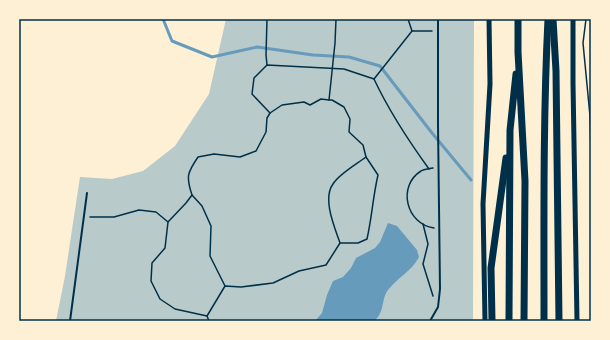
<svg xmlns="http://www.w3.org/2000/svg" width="610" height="340" font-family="Cabin,sans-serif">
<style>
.green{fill:#b9caca}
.water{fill:#669bbc}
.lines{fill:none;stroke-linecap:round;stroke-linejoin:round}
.stream{stroke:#669bbc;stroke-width:3}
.path{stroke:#003049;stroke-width:1.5}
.service{stroke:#003049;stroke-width:2}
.tertiary{stroke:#003049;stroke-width:5}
.trunk{stroke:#003049;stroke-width:7}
.neatline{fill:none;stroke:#003049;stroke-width:1.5}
</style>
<rect width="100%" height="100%" fill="#fdf0d5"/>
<polygon class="green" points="226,19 474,19 473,321 56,321 65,276 80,177 112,179 143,171 175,146 209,94"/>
<path class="water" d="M 388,223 L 397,226 L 417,250 L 419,257 C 411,272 398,277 388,290 C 381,299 385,313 374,321 L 315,321 L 322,313 L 327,295 L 333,281 L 343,277 L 351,268 L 356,258 L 375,248 L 380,242 Z"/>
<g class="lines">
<polyline class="stream" points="163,19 172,41 212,57 257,47 313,55 349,57 380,66 432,133 471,180"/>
<g class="path">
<polyline points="408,19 412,31 432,31"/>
<polyline points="586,19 583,43 590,116"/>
<polyline points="267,65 266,55 267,19"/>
<polyline points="374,79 412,31"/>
<polyline points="329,100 335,43 336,19"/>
<path d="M 270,113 L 252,94 L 254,78 L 267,65 L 344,69 L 374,79 C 389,111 408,140 429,169"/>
<polyline points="590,116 591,154"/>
<path d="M 433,168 C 429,169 424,169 421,171 C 397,186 406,224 434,228"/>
<polyline points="192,195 202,206 211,226 210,256 225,286"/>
<polyline points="90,217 114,217 139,210 156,212 168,222 165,248 152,263 151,281 160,299 175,309 207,316 209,321"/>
<path d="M 168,222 L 186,203 L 192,195 C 186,177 187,173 198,157 L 214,154 L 240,157 L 256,151 L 266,132 L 267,118 L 270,113 L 282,105 L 304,102 L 310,105 L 321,99 L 329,100 L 332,100 L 344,107 L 350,119 L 349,132 L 363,145 L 366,157 C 357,164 339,174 333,184 C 322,199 335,228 340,243 L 326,265 L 299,271 L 273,283 L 241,287 L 225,286 L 207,316"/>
<polyline points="423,224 428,244 423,264 433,296"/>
<path d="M 340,243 L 358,243 L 367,239 C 372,217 373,196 378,175 L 366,157"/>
</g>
<g class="service">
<polyline points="70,321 87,193"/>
<polyline points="430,321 438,307 440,289 438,125 438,19"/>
</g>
<g class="tertiary">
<polyline points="573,19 573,83 577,321"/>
<polyline points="485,321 483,204 490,84 489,19"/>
</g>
<g class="trunk">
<polyline points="518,19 518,52 525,181 524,321"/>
<polyline points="553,19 556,71 559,321"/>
<polyline points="492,321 491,268 506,158"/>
<polyline points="509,321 510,130 516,74"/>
<path d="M 544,321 C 544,220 543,120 548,19"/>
</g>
</g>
<rect width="610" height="340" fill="none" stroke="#fdf0d5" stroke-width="40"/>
<rect x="20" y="20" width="570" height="300" class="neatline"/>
</svg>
